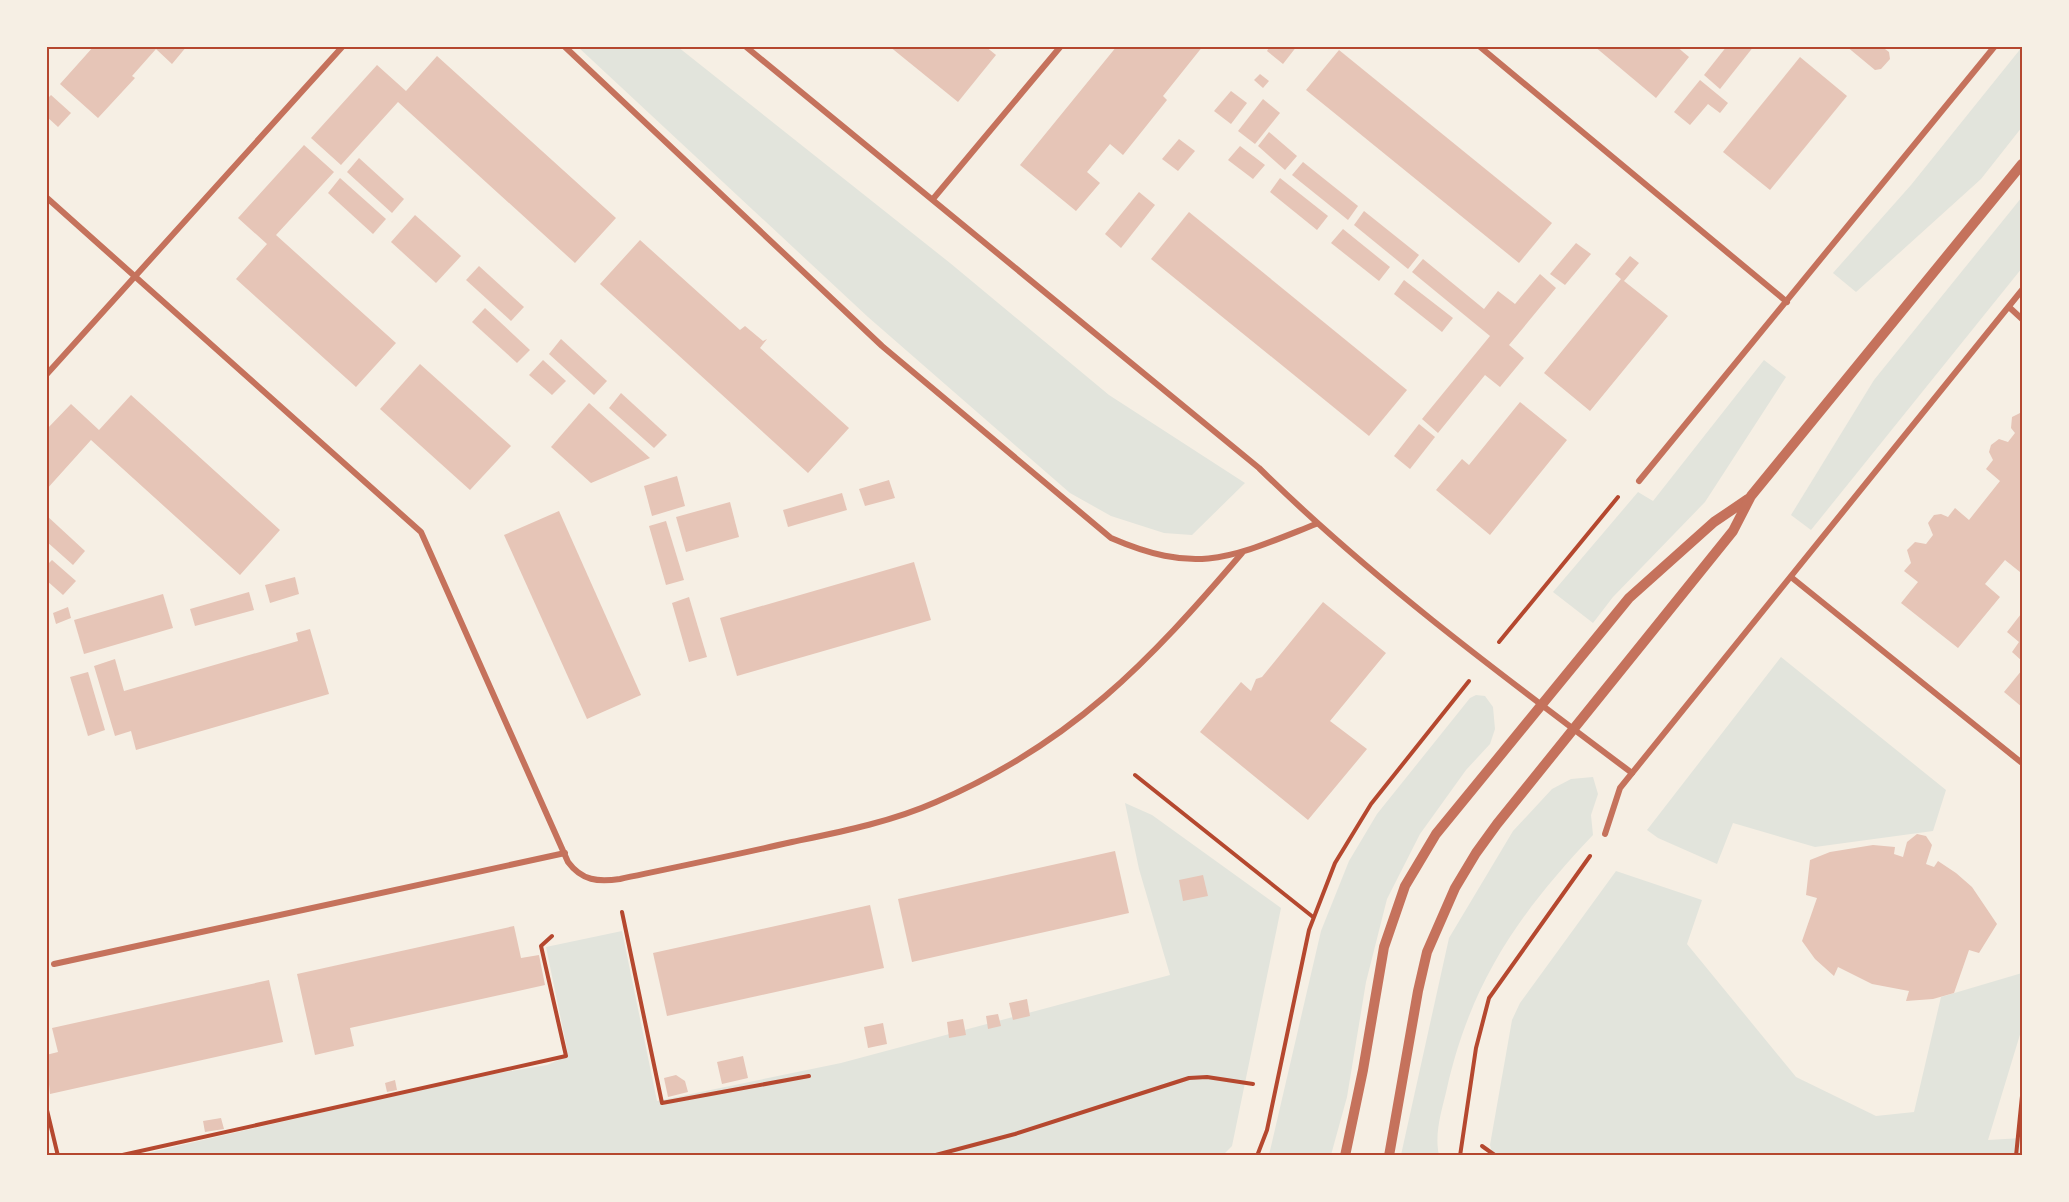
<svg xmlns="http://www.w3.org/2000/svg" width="2069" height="1202" font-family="'Varela Round',sans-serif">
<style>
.green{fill:#e2e4dc}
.building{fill:#e6c5b7}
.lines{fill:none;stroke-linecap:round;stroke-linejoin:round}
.path{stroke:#b5482f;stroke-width:4}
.minor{stroke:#c5725c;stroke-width:6}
.tertiary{stroke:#c5725c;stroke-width:10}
.neatline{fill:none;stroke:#b5482f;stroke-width:2}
</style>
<rect width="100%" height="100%" fill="#f6efe4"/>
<g class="green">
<polygon points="578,47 678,47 950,263 1109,395 1245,483 1192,535 1164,533 1111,516 1070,493 868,317"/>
<polygon points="2022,47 2022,127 1981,179 1856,292 1833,273 1911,185"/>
<polygon points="2022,197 2022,268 1811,530 1791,515 1874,380"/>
<polygon points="1764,360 1786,377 1705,502 1613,597 1593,623 1553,592 1638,492 1653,501"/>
<polygon points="1781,657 1946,790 1933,831 1815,847 1733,823 1717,864 1658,838 1647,830"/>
<polygon points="1476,695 1485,696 1493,707 1495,729 1490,744 1466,770 1420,834 1387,899 1366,982 1347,1097 1331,1155 1269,1155 1321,931 1349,861 1377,814 1470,698"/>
<path d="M 1593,777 L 1598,794 L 1591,815 L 1593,835 C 1519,913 1471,982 1447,1088 C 1442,1110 1434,1133 1439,1155 L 1401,1155 L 1449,938 L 1513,831 L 1552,789 L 1571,779 Z"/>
<polygon points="1125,803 1152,815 1281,908 1232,1146 1223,1155 134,1156 480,1076 547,1065 563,1058 567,1049 546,947 622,931 657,1101 841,1063 1170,975 1139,869"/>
<polygon points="1616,871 1702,900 1687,944 1796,1077 1876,1116 1914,1112 1941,997 2022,973 2022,1028 1988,1140 2022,1138 2022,1155 1493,1156 1490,1145 1512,1020 1520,1003"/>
</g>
<g class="building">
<polygon points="94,46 187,46 172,64 156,49 132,76 135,78 98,118 60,84"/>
<polygon points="889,46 985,46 996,55 958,102"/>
<polygon points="1117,46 1203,46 1163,96 1167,100 1123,155 1110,144 1087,172 1100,183 1076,211 1020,165"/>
<polygon points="1270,46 1297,46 1283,64 1267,51"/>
<polygon points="1594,46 1676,46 1689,57 1656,98"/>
<polygon points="1727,46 1754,46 1720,89 1704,75"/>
<polygon points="1846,46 1887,46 1885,49 1889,52 1890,59 1881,69 1875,70"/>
<polygon points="1339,50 1552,223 1519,263 1306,90"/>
<polygon points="437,56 616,218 575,263 398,102 341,165 311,138 377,65 406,91"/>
<polygon points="1800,57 1847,96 1770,190 1723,152"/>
<polygon points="1260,74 1269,81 1263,88 1254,80"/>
<polygon points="1700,80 1728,103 1720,113 1708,104 1690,125 1674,112"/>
<polygon points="1231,91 1247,103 1231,124 1214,111"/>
<polygon points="51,95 71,113 58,127 46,116 46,100"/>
<polygon points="1263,99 1280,113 1255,144 1238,131"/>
<polygon points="1269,132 1297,156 1285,170 1258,146"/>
<polygon points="1179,139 1195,151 1178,171 1162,159"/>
<polygon points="304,145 334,172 276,235 396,343 356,387 236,279 267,244 238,218"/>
<polygon points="1240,146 1265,165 1253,179 1228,160"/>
<polygon points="359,158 404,199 392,213 347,172"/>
<polygon points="1303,162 1358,206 1348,220 1292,175"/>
<polygon points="340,178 386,219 373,234 328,193"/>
<polygon points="1280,178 1328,216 1317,230 1270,192"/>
<polygon points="1139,192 1155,205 1121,248 1105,234"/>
<polygon points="1364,211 1419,255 1408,269 1354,225"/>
<polygon points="1189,212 1407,390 1369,436 1151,259"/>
<polygon points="415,215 461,256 436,283 391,242"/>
<polygon points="1343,229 1390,267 1379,281 1331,243"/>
<polygon points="640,240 740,330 745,326 763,341 767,339 760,348 849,428 808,473 600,284"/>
<polygon points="1576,243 1591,254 1565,285 1550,274"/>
<polygon points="1630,256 1639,263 1624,281 1668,316 1590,411 1544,373 1621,279 1615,274"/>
<polygon points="1423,259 1484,309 1498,291 1515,304 1540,274 1556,288 1509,345 1524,358 1500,387 1485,375 1438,433 1422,419 1490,336 1412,272"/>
<polygon points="479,266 524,307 511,321 466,280"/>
<polygon points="1404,280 1453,318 1442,332 1394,294"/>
<polygon points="485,308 530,350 517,363 472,322"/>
<polygon points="561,339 607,381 594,395 549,354"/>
<polygon points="543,360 566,381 552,395 529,375"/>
<polygon points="420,364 511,446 470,490 380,409"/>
<polygon points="621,393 667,435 654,448 609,408"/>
<polygon points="131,395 280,530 240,575 91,440 46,490 46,430 71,404 99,430"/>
<polygon points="1520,402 1567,440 1490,535 1436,490 1462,459 1469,465"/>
<polygon points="589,403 650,458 591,483 551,447"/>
<polygon points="2022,412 2022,569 2020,572 2005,560 1985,584 2000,597 1958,648 1901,603 1918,582 1904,571 1911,563 1907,550 1915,542 1926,544 1933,535 1928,523 1934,515 1941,514 1948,517 1955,508 1969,520 2000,481 1986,469 1993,460 1989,452 1991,445 1999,439 2008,442 2015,433 2011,428 2012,417"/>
<polygon points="1419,424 1435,437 1410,469 1394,456"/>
<polygon points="677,476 685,506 652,516 644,486"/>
<polygon points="889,480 895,498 865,506 859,489"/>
<polygon points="842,493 847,510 788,527 783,510"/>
<polygon points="730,502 739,537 686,552 676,517"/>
<polygon points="559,511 641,695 587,719 504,535"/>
<polygon points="46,515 85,551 73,565 46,541"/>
<polygon points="666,521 684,580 666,585 649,526"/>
<polygon points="52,560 76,581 63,595 46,580 46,566"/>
<polygon points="914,562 931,620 737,676 720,618"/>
<polygon points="295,577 299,594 270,603 265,585"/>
<polygon points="249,592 254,610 195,626 190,609"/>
<polygon points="163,594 173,628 84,654 74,620"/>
<polygon points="689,597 707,657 689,662 672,603"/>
<polygon points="1323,602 1386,653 1330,721 1367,749 1308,820 1200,732 1241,682 1251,691 1256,679 1262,677"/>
<polygon points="68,607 71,618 56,624 53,613"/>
<polygon points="2021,614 2022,615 2022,661 2012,652 2019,642 2007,632"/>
<polygon points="310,629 329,694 136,750 131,731 115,736 94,666 115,659 124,691 298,641 296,633"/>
<polygon points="2022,670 2022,707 2004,692"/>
<polygon points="88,672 105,730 88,736 70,677"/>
<polygon points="1917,834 1926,836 1932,845 1926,864 1934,867 1938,861 1956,873 1972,887 1997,924 1979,953 1969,950 1954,993 1933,999 1906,1001 1909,991 1872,984 1838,967 1834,976 1815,959 1802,941 1817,898 1806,895 1810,860 1830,852 1873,845 1895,847 1894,854 1903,857 1907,842"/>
<polygon points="1115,851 1129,913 912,962 898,899"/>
<polygon points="1203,875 1208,896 1183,901 1179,880"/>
<polygon points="870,905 884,968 667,1016 653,953"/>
<polygon points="514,926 521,958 539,955 545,985 350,1028 354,1046 315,1055 297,974"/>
<polygon points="269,980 283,1042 50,1094 46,1055 58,1052 52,1028"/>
<polygon points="1027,999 1030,1016 1013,1020 1009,1003"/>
<polygon points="998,1014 1001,1026 988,1029 986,1016"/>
<polygon points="963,1019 966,1035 949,1038 947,1022"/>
<polygon points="883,1023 887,1044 868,1048 864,1027"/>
<polygon points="743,1056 748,1078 722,1084 717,1062"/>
<polygon points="676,1075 685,1081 688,1092 668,1097 664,1078"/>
<polygon points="395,1080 397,1090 387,1092 385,1083"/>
<polygon points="221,1118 224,1129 205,1132 203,1121"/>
</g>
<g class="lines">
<g class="path">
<polyline points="1499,642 1618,497"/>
<polyline points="1135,775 1313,917"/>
<polyline points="622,912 662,1103 809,1076"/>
<polyline points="46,1106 58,1156"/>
<polyline points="1482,1146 1496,1156"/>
<polyline points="118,1156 566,1056 541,946 552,936"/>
<polyline points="932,1156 1015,1134 1189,1078 1207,1077 1253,1084"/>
<polyline points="1257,1156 1267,1130 1309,930 1335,863 1371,804 1469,681"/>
<polyline points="1460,1156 1476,1048 1489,998 1590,856"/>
<polyline points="2016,1156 2022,1096"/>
</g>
<g class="minor">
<path d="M 564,46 L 882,346 L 1111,538 C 1199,576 1232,557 1316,524"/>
<path d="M 745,46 L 1259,468 C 1373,580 1504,677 1632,773"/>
<polyline points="1479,46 1787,302"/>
<path d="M 46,197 L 421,532 L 568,862 C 582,881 598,882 620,879 C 677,867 735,855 792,842 C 840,832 891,822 936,802 C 1071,744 1149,662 1242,553"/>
<polyline points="933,199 1061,46"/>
<polyline points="2009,307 2022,319"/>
<polyline points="46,375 343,46"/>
<polyline points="1639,481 1995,46"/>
<polyline points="1791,577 2022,763"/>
<polyline points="1605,834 1620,788 2022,290"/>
<polyline points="54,964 565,853"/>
</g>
<g class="tertiary">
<polyline points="1345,1156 1363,1070 1384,947 1405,886 1436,834 1629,598 1714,522 1748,499"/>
<polyline points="1389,1156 1418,991 1427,952 1455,888 1476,853 1497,824 1733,531 1751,496 2022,164"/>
</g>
</g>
<rect width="2069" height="1202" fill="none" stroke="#f6efe4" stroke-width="96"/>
<rect x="48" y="48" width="1973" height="1106" class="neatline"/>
</svg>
